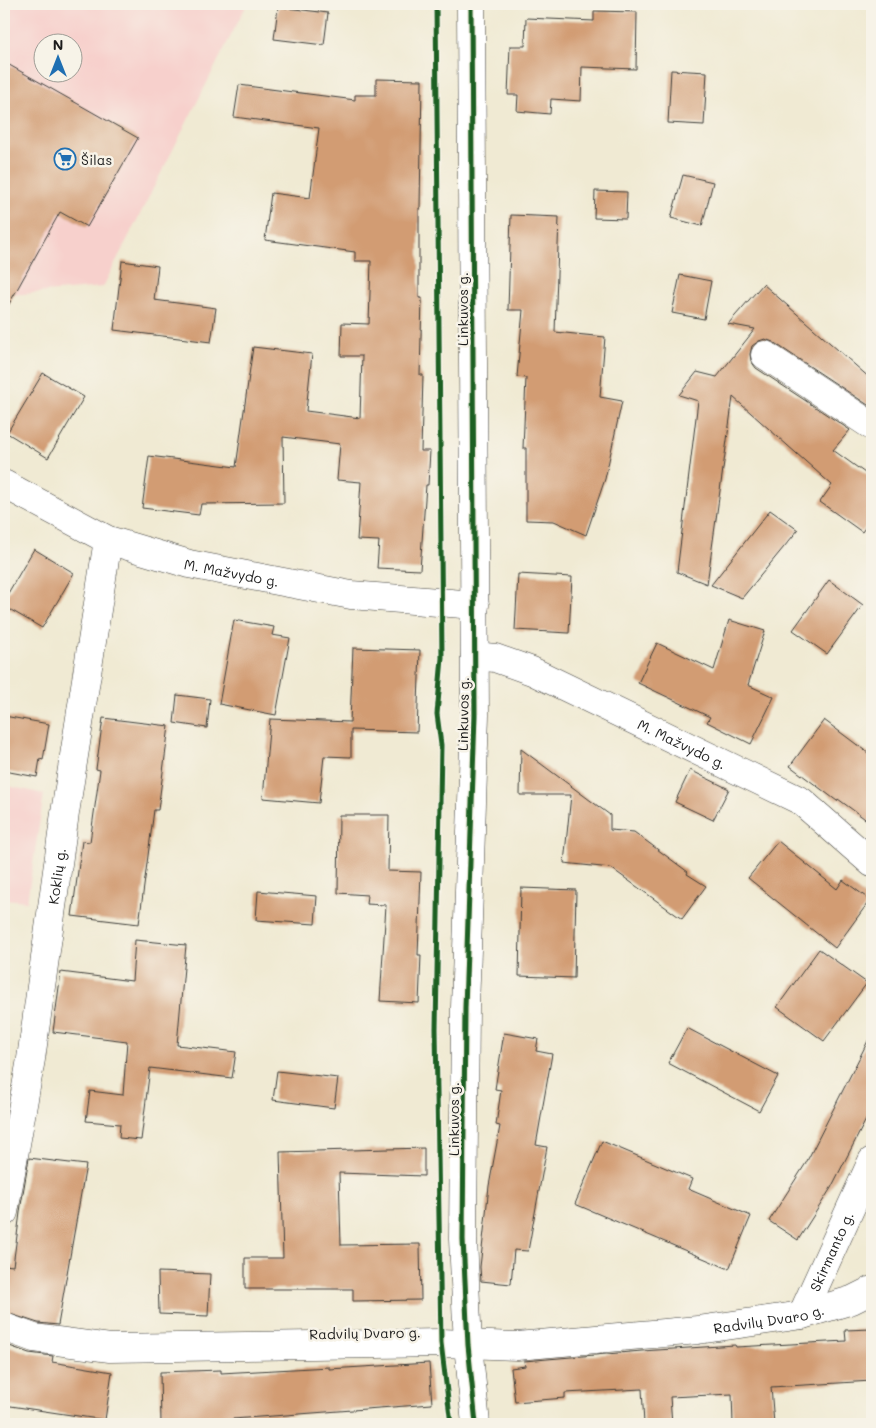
<svg xmlns="http://www.w3.org/2000/svg" width="876" height="1428" font-family="Mali,sans-serif">
<style>
.built{fill:#f7d0cc;fill-rule:evenodd}
.building{fill:#d29c73}
.lines{fill:none;stroke-linecap:round;stroke-linejoin:round}
.minor-casing{stroke:#3c3b37;stroke-width:29}
.minor{stroke:#fff;stroke-width:28}
.cycleway-casing{stroke:#f7f3e8;stroke-width:8}
.cycleway{stroke:#1b5e20;stroke-width:5}
.labels{text-anchor:middle;dominant-baseline:central;stroke-width:5;stroke-linejoin:round;paint-order:stroke}
.poi-label{font-size:14px;fill:#1c1c1c;stroke:#f7f3e8;text-anchor:start}
.street-label{font-size:14px;fill:#1c1c1c;stroke:#f7f3e8}
</style>
<rect width="100%" height="100%" fill="#f7f3e8"/>
<filter id="ink" filterUnits="userSpaceOnUse"><feTurbulence type="fractalNoise" baseFrequency=".02" numOctaves="2"/><feDisplacementMap in="SourceGraphic" scale="10" xChannelSelector="R" yChannelSelector="G"/><feConvolveMatrix kernelMatrix="1 2 1 2 8 2 1 2 1" color-interpolation-filters="sRGB"/></filter>
<filter id="wash" filterUnits="userSpaceOnUse"><feTurbulence type="fractalNoise" baseFrequency=".0096" numOctaves="4" result="noise"/><feDisplacementMap in="SourceGraphic" scale="20" xChannelSelector="R" yChannelSelector="G"/><feGaussianBlur stdDeviation="1.12" result="paint"/><feColorMatrix in="noise" values="0 0 0 0 0 0 0 0 0 0 0 0 0 0 0 0 0 1.4 0 .05"/><feComposite in="paint" operator="in"/></filter>
<g filter="url(#wash)">
<rect width="100%" height="100%" fill="#f0ead3"/>
<g class="built">
<path d="M 4,4 L 247,4 L 103,287 L 11,295 L 4,294 ZM 42,42 L 72,42 L 72,72 L 42,72 Z"/>
<polygon points="4,785 44,794 27,901 4,899"/>
</g>
<g id="blocks">
<g class="building">
<polygon points="278,7 328,13 324,45 274,39"/>
<polygon points="594,11 637,12 636,69 582,67 581,101 551,99 550,114 517,111 518,95 508,95 510,46 525,46 526,18 594,21"/>
<polygon points="4,62 138,138 87,227 60,212 4,313"/>
<polygon points="671,70 707,72 704,125 668,123"/>
<polygon points="376,79 422,80 420,208 419,208 419,298 422,298 420,375 423,375 421,451 430,451 428,485 426,485 420,570 377,568 379,541 357,540 361,482 337,480 340,444 283,437 284,503 201,504 199,515 142,508 149,456 236,467 253,347 312,354 306,411 360,418 362,356 341,356 342,323 369,324 371,261 355,261 355,252 265,240 271,193 310,198 319,128 234,117 239,85 355,100 355,95 376,95"/>
<polygon points="683,175 713,182 702,226 671,218"/>
<polygon points="595,191 627,192 626,219 594,218"/>
<polygon points="511,215 559,217 555,332 605,337 600,397 622,401 605,479 586,535 554,521 526,520 526,448 523,448 526,378 517,377 523,310 508,310"/>
<polygon points="122,261 158,266 154,300 216,308 211,342 114,330"/>
<polygon points="680,275 711,281 704,319 672,313"/>
<polygon points="763,284 872,380 871,407 773,342 765,339 759,341 752,346 750,354 751,361 756,368 850,430 833,450 872,478 872,518 862,532 820,502 832,485 733,397 707,584 677,572 698,401 679,395 697,372 717,377 755,329 728,324"/>
<polygon points="43,373 84,397 48,458 7,433"/>
<polygon points="770,510 798,530 742,598 711,585"/>
<polygon points="34,549 74,573 42,628 4,606 4,600"/>
<polygon points="518,574 572,577 569,633 515,630"/>
<polygon points="829,580 863,605 827,654 793,630"/>
<polygon points="234,620 274,627 272,635 290,638 276,715 219,704"/>
<polygon points="729,620 765,631 748,685 774,697 751,744 707,722 710,717 638,683 657,643 714,670"/>
<polygon points="353,648 420,650 417,732 351,730 351,757 324,756 319,803 263,798 270,719 350,722"/>
<polygon points="177,695 210,699 207,728 174,723"/>
<polygon points="4,716 49,724 43,760 40,759 37,777 4,771"/>
<polygon points="103,718 169,726 158,810 154,810 139,924 72,916 82,841 90,842 100,770 96,769"/>
<polygon points="824,720 872,756 872,824 838,799 837,801 790,766"/>
<polygon points="521,749 610,815 610,830 634,832 688,872 687,874 706,886 682,919 611,868 564,863 571,795 520,795"/>
<polygon points="690,770 729,789 713,820 675,802"/>
<polygon points="339,815 389,815 388,871 421,872 418,955 421,955 419,1003 380,1001 386,905 366,904 367,895 338,893"/>
<polygon points="778,841 837,889 843,880 870,900 835,948 748,878"/>
<polygon points="521,888 576,890 574,978 519,976"/>
<polygon points="258,891 317,896 315,924 256,920"/>
<polygon points="135,940 186,945 177,1045 236,1052 232,1078 150,1068 141,1140 119,1138 120,1124 86,1121 90,1091 123,1095 127,1041 53,1032 61,972 132,981"/>
<polygon points="819,949 867,983 824,1041 777,1007"/>
<polygon points="687,1028 778,1076 759,1111 668,1063"/>
<polygon points="504,1033 538,1039 536,1051 552,1054 536,1145 547,1147 528,1251 514,1250 511,1284 481,1281 480,1267 489,1186 500,1126 496,1125 501,1090 495,1089"/>
<polygon points="872,1033 872,1108 831,1188 798,1240 769,1221 806,1163"/>
<polygon points="277,1071 338,1078 334,1108 273,1100"/>
<polygon points="602,1141 692,1179 688,1189 751,1216 729,1269 575,1204"/>
<polygon points="424,1148 424,1176 339,1173 341,1245 420,1244 421,1300 353,1301 353,1289 245,1289 245,1258 283,1258 280,1152"/>
<polygon points="29,1158 86,1165 58,1325 38,1323 4,1312 4,1265 13,1266 21,1205"/>
<polygon points="158,1272 210,1274 208,1316 159,1314"/>
<polygon points="872,1329 872,1381 771,1387 774,1424 733,1424 732,1394 670,1397 672,1424 644,1424 642,1389 565,1393 565,1398 515,1402 511,1368 525,1366 524,1361 642,1351 735,1345 736,1347 846,1341 845,1330"/>
<polygon points="4,1344 29,1353 53,1356 52,1362 112,1372 105,1420 4,1405"/>
<polygon points="429,1363 432,1404 233,1419 233,1424 161,1424 160,1372 221,1370 221,1373 329,1367 329,1369"/>
</g>
</g>
</g>
<g filter="url(#ink)">
<use href="#blocks" fill-opacity="0" stroke="#3c3b37" stroke-width="1"/>
<g class="lines">
<g class="minor-casing">
<g id="minor">
<polyline points="471,4 475,715 465,1008 463,1239 468,1345 476,1424"/>
<polyline points="765,355 872,426"/>
<path id="s1" d="M 4,484 L 108,540 L 189,564 L 351,595 L 475,605"/>
<path id="s2" d="M 475,656 L 495,658 L 532,671 L 801,801 L 872,863"/>
<path id="s3" d="M 4,1212 L 31,1059 L 65,813 L 108,540"/>
<path id="s4" d="M 802,1315 L 872,1161"/>
<path id="s5" d="M 4,1327 L 34,1338 L 110,1348 L 441,1343 L 517,1346 L 698,1330 L 802,1315 L 852,1300 L 872,1290"/>
</g>
</g>
<use href="#minor" class="minor"/>
<g class="cycleway-casing">
<g id="cycleway">
<polyline points="436,4 442,658 437,714 441,745 436,1029 441,1343 451,1424"/>
<polyline points="471,4 475,715 465,1008 463,1239 468,1345 476,1424"/>
</g>
</g>
<use href="#cycleway" class="cycleway"/>
</g>
</g>
<defs>
<g id="supermarket-ring" transform="scale(1.125)"><circle r="9.5" fill="#f7f3e8" stroke="#1f6fb2" stroke-width="1.5"/><path d="M-6-5.5h2.5l.6 2H6L4.5 2H-2.5L-4.4-4H-6ZM-1.5 3.2a1.3 1.3 0 1 0 .1 0ZM3 3.2a1.3 1.3 0 1 0 .1 0Z" fill="#1f6fb2"/></g>
</defs>
<g fill-rule="evenodd">
<use href="#supermarket-ring" x="65" y="159"/>
</g>
<g class="labels">
<g class="poi-label">
<text x="81" y="159">Šilas</text>
</g>
<g class="street-label">
<text transform="translate(462 309) rotate(-90)">Linkuvos g.</text>
<text stroke="none"><textPath href="#s1" startOffset="246">M. Mažvydo g.</textPath></text>
<text transform="translate(463 714) rotate(-89)">Linkuvos g.</text>
<text stroke="none"><textPath href="#s2" startOffset="226">M. Mažvydo g.</textPath></text>
<text stroke="none"><textPath href="#s3" startOffset="340">Koklių g.</textPath></text>
<text transform="translate(453 1119) rotate(-90)">Linkuvos g.</text>
<text stroke="none"><textPath href="#s4" startOffset="70">Skirmanto g.</textPath></text>
<text stroke="none"><textPath href="#s5" startOffset="769">Radvilų Dvaro g.</textPath></text>
<text transform="translate(365 1333) rotate(-1)">Radvilų Dvaro g.</text>
</g>
</g>
<rect width="876" height="1428" fill="none" stroke="#f7f3e8" stroke-width="20"/>
<g transform="translate(58 58)"><circle r="24" fill="#f7f3e8" stroke="#9f9d96"/>
<path d="M0-4L9 19L0 12L-9 19Z" fill="#1f6fb2"/>
<text y="-8" font-size="14" font-weight="bold" text-anchor="middle" fill="#1c1c1c">N</text>
</g>
</svg>
